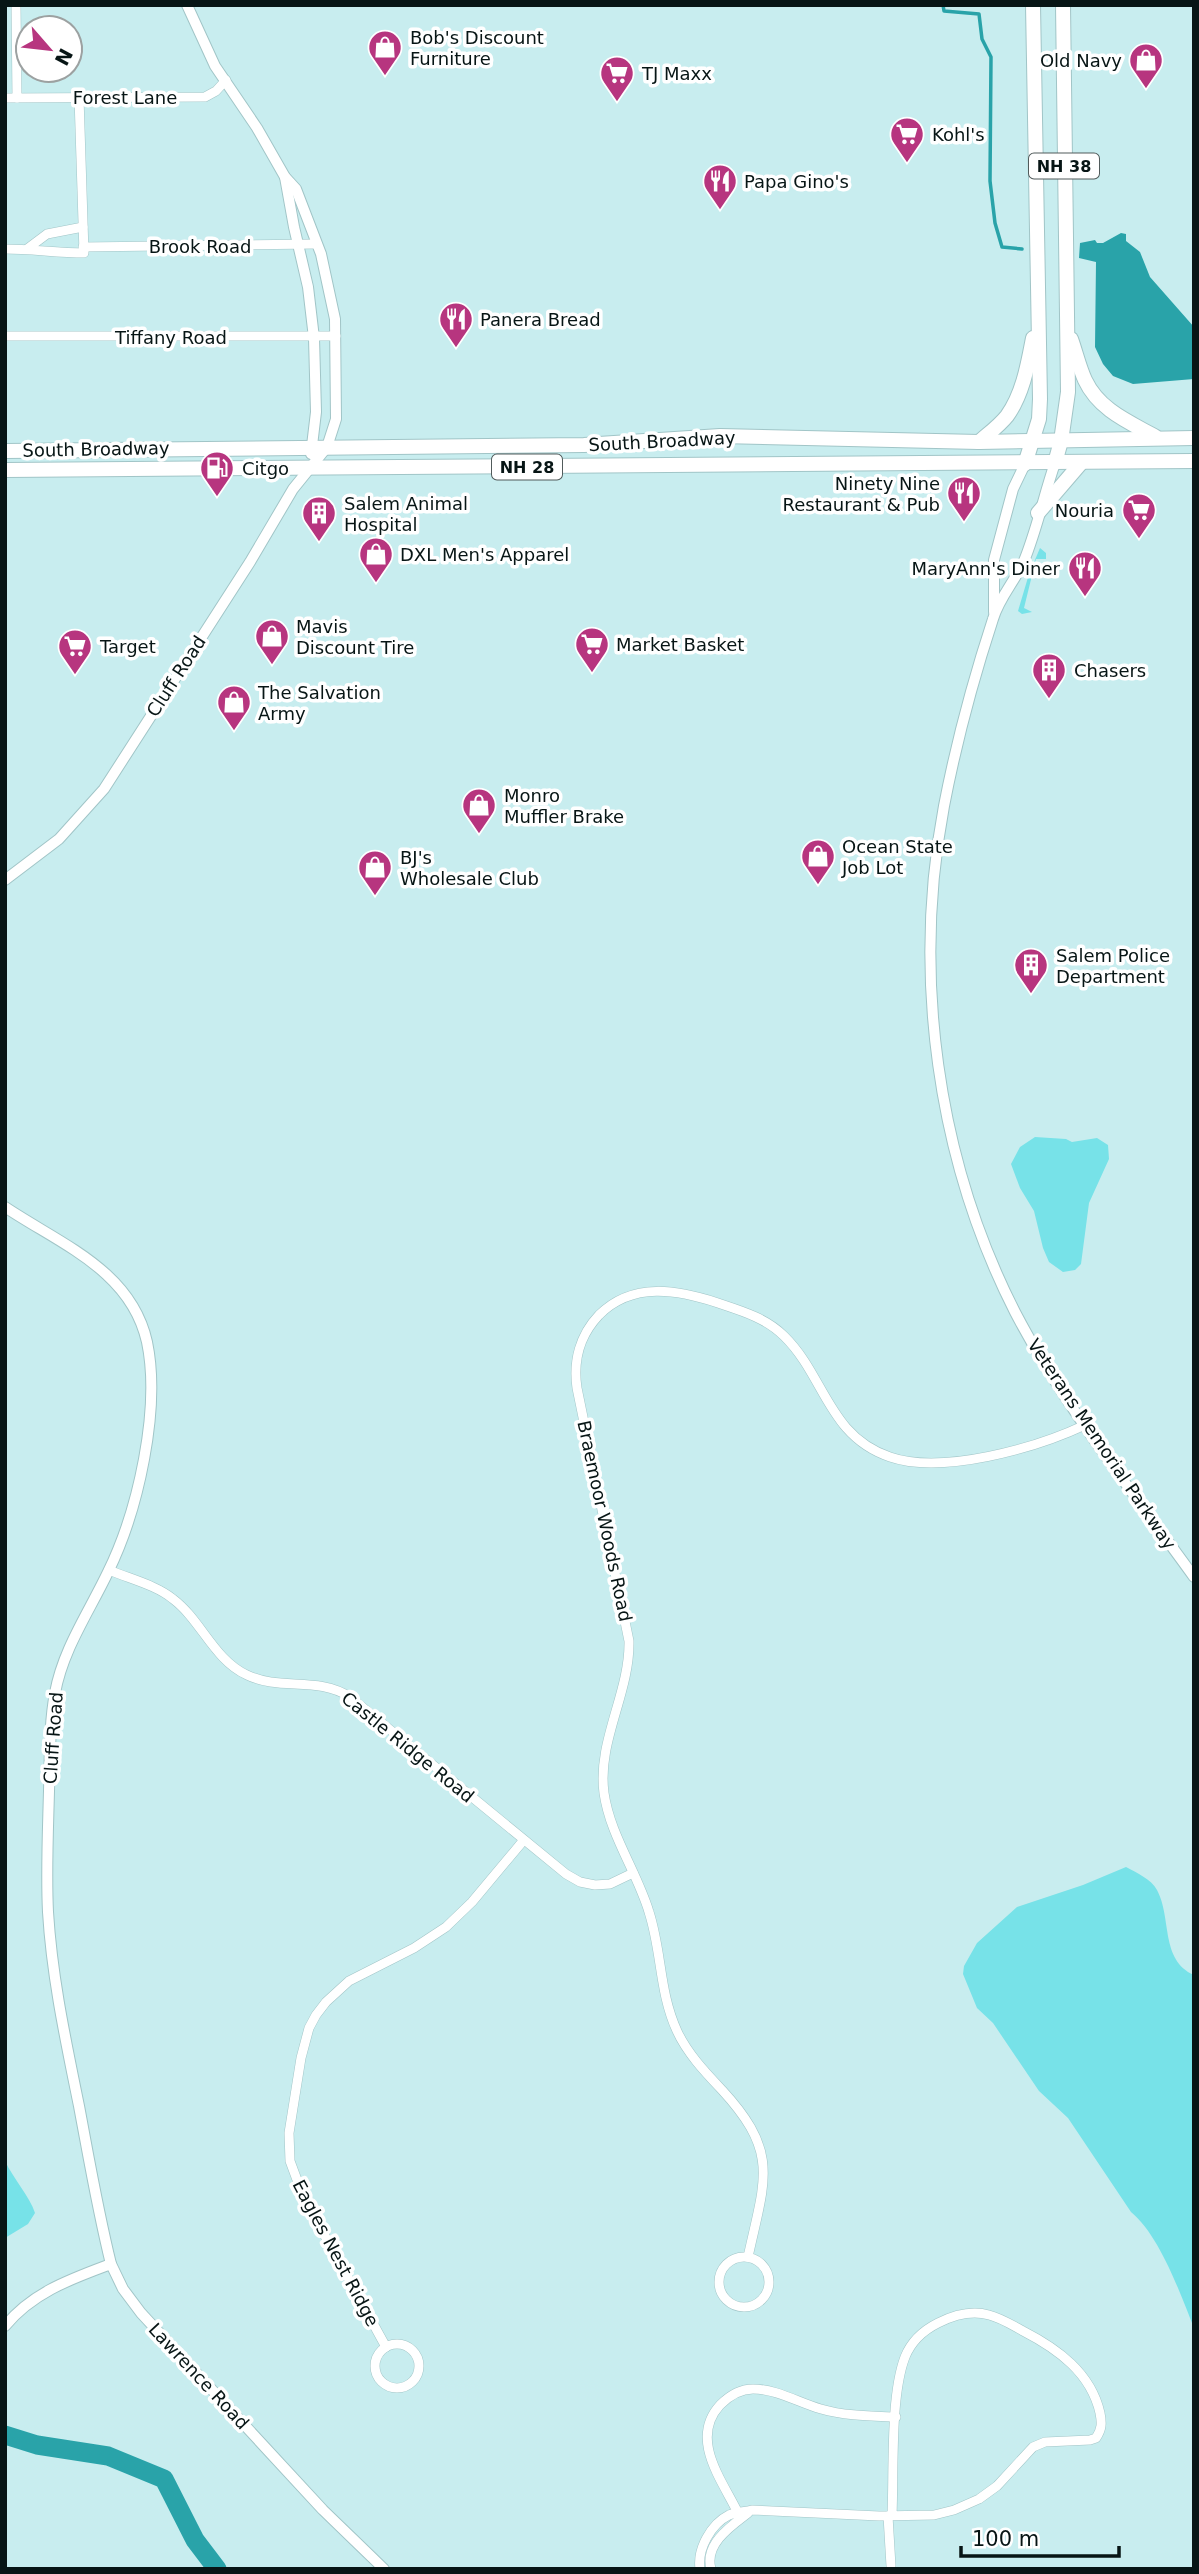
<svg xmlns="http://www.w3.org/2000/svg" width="1199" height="2574" font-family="'DejaVu Sans',sans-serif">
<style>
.green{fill:#77e2e8}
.water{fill:#29a3a9}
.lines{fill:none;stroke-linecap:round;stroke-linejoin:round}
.stream{stroke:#29a3a9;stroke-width:3.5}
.river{stroke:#29a3a9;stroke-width:19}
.minor-casing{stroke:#a1c5c7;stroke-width:10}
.tertiary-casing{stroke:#a1c5c7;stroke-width:12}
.primary-casing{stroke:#a1c5c7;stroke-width:16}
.minor{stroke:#fff;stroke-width:9}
.tertiary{stroke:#fff;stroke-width:10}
.primary{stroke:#fff;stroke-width:14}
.labels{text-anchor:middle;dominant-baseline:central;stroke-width:7;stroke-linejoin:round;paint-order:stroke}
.shield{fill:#fff;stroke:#515b5b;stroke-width:2}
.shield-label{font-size:16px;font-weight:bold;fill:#071515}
.poi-label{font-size:18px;fill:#071515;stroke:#fff;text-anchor:start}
.street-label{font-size:18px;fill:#071515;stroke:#fff}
</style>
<rect width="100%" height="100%" fill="#c8edef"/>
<g class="green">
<polygon points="1040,548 1046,553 1046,559 1036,559 1024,608 1032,612 1022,614 1018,611 1029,574"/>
<polygon points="1035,1137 1066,1139 1072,1142 1097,1138 1108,1145 1109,1159 1089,1203 1081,1264 1075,1270 1063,1272 1049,1262 1043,1248 1034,1211 1020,1188 1011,1164 1020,1147"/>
<path d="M 1126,1867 C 1137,1873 1151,1879 1157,1890 C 1172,1918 1160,1960 1194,1975 L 1194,2328 C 1180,2293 1160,2236 1131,2212 L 1068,2118 L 1039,2091 L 993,2023 L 977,2008 L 963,1974 L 964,1966 L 977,1943 L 1017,1907 L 1083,1885 Z"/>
<path d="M 5,2161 C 13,2178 30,2197 35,2213 L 28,2224 L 5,2238 Z"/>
</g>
<polygon class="water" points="1121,233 1126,234 1126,241 1140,252 1150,277 1194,327 1194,379 1133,384 1113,376 1103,364 1095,347 1096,262 1079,258 1080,243 1095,240 1097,243 1103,243"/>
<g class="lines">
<polyline class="stream" points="943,5 944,11 979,14 982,39 991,57 990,181 995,223 1002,247 1022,249"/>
<polyline class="river" points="5,2435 37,2445 108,2456 164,2479 195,2540 217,2569"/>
<g class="minor-casing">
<g id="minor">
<polyline points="16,5 17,98"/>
<polyline points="5,98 205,97 216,91 226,80"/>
<polyline points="83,247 317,244"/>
<path d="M 5,249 C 32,249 57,253 84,253 L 79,97"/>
<polyline points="27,249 47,234 83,227"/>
<polyline points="5,336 336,336"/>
<path d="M 109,1570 C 130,1579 156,1585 173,1599 C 201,1620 214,1660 247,1675 C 280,1691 318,1676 350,1697 L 566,1874 L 580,1882 L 595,1885 L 610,1884 L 633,1873"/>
<circle cx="744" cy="2282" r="25"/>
<path d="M 748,2257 C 765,2179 780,2153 722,2090 C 705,2072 687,2053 677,2031 C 659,1992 662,1952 649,1912 C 637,1872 610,1835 604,1793 C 597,1741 630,1693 629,1641 L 577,1388 C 573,1361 580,1335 599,1315 C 633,1281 678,1290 718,1303 C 742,1311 766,1318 784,1336 C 825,1376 828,1436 890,1457 C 942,1475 1036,1448 1085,1425"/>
<circle cx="397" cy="2366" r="22"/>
<polyline points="386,2347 303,2196 290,2161 289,2133 301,2058 309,2028 316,2015 326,2002 349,1981 414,1948 446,1927 472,1902 523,1841"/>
<path d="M 738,2513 C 722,2480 689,2439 720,2405 C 729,2396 741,2389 753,2389 C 777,2389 799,2403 821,2409 C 845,2416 871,2416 896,2417"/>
<polyline points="888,2516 891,2566"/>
<path d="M 700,2569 C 697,2549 711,2524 729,2515 C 736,2512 745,2512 752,2510 L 879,2516 L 934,2515 L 954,2510 L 979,2499 L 997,2486 L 1033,2447 L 1045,2442 L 1090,2440 L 1096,2438 C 1102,2429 1102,2423 1100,2413 C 1091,2373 1058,2349 1023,2331 C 1012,2325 1001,2318 989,2315 C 971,2310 954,2315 938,2323 C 924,2330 911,2342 905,2357 C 890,2396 894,2472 892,2515"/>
<path d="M 711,2569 C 704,2544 731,2526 748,2513"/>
</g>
</g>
<g class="tertiary-casing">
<g id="tertiary">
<polyline points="285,177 294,227 308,287 314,338 316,412 311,454"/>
<path d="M 1055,463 C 1044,495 1037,529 1024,561 C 1015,581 999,598 993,619 C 973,680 956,744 944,806 C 912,975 937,1159 1015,1312 C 1064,1406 1132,1491 1194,1577"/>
<polyline points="994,612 994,560 1013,489 1025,464"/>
<polyline points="5,880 59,839 104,789 250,562 293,489 327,447 336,419 335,319 321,254 296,189 285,177 257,128 215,66 187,5"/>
<path d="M 5,1207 C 60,1244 131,1270 147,1342 C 161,1409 138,1511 108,1572 C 89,1612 63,1649 55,1693 C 49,1725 50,1759 49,1791 C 48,1831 46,1872 48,1912 C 52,1978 66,2042 79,2106 C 89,2159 98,2212 111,2264 L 123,2289 L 141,2313 L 323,2510 L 384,2569"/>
<path d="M 5,2326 C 33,2292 71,2279 111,2264"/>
</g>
</g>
<g class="primary-casing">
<g id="primary">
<path d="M 1071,339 C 1076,353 1079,367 1085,380 C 1099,410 1129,422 1156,437"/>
<path d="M 979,442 C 988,434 999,426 1007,416 C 1023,394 1028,364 1033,338"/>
<polyline points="5,451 584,445 720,436 979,442 1194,438"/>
<polyline points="1055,463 1061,441 1068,392 1063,5"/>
<polyline points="1025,464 1039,419 1040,399 1033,5"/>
<polyline points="5,470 1194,461"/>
<polyline points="1038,513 1081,463"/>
</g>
</g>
<use href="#minor" class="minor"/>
<use href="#tertiary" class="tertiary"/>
<use href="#primary" class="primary"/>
</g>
<defs>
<g id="shop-pin" transform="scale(1.75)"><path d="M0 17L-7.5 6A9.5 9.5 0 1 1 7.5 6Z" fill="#b7357f" stroke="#fff"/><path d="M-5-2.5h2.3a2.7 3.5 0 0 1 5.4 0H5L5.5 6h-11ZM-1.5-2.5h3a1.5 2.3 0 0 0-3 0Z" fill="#fff"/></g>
<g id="supermarket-pin" transform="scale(1.75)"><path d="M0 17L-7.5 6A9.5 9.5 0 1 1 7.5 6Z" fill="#b7357f" stroke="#fff"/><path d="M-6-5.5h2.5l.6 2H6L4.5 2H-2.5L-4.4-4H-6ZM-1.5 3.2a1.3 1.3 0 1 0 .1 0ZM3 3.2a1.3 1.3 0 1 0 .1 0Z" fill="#fff"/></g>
<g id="restaurant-pin" transform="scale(1.75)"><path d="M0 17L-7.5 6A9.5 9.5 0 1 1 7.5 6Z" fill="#b7357f" stroke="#fff"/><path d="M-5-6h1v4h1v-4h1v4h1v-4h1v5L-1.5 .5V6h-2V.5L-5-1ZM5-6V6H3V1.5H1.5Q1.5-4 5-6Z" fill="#fff"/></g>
<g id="fuel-pin" transform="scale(1.75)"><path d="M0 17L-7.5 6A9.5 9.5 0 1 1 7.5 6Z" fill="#b7357f" stroke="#fff"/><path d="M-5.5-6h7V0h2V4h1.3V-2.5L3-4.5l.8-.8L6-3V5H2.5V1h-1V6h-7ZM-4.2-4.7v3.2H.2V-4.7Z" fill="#fff"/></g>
<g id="building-pin" transform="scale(1.75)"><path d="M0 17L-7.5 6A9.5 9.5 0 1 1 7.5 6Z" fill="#b7357f" stroke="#fff"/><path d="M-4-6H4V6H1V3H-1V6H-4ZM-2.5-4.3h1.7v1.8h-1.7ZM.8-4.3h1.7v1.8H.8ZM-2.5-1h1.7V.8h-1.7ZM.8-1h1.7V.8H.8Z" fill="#fff"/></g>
</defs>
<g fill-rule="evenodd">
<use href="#shop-pin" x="385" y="47"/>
<use href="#shop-pin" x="1146" y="60"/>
<use href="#supermarket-pin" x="617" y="73"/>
<use href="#supermarket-pin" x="907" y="134"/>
<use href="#restaurant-pin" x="720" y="181"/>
<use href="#restaurant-pin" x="456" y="319"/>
<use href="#fuel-pin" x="217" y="468"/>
<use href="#restaurant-pin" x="964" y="493"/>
<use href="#supermarket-pin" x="1139" y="510"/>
<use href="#building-pin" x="319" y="513"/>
<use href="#shop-pin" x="376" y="554"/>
<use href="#restaurant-pin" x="1085" y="568"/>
<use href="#shop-pin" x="272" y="636"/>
<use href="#supermarket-pin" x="592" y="644"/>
<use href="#supermarket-pin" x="75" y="646"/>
<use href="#building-pin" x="1049" y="670"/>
<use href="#shop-pin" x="234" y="702"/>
<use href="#shop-pin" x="479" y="805"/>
<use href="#shop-pin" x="818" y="856"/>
<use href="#shop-pin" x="375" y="867"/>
<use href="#building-pin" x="1031" y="965"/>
</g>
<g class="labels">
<g class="shield">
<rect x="1029" y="153.5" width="70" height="25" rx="5"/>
<rect x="492" y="454.5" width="70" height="25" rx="5"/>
</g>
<g class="shield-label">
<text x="1064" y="166">NH 38</text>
<text x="527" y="467">NH 28</text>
</g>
<g class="poi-label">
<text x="410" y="37">Bob's Discount<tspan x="410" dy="21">Furniture</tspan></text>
<text x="1122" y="60" text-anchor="end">Old Navy</text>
<text x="642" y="73">TJ Maxx</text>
<text x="932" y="134">Kohl's</text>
<text x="744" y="181">Papa Gino's</text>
<text x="480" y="319">Panera Bread</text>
<text x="242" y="468">Citgo</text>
<text x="940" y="483" text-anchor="end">Ninety Nine<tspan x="940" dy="21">Restaurant &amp; Pub</tspan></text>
<text x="344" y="503">Salem Animal<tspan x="344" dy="21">Hospital</tspan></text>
<text x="1114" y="510" text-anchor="end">Nouria</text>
<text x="400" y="554">DXL Men's Apparel</text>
<text x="1060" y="568" text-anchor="end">MaryAnn's Diner</text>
<text x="296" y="626">Mavis<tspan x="296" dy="21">Discount Tire</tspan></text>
<text x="616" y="644">Market Basket</text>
<text x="100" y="646">Target</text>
<text x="1074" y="670">Chasers</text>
<text x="258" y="692">The Salvation<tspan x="258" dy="21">Army</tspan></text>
<text x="504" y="795">Monro<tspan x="504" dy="21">Muffler Brake</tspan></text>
<text x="842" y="846">Ocean State<tspan x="842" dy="21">Job Lot</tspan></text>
<text x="400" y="857">BJ's<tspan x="400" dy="21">Wholesale Club</tspan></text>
<text x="1056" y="955">Salem Police<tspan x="1056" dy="21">Department</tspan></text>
</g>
<g class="street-label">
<text x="125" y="97">Forest Lane</text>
<text x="200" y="246">Brook Road</text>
<text x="171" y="337">Tiffany Road</text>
<text transform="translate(662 441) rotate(-3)">South Broadway</text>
<text transform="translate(96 449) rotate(-1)">South Broadway</text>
<text transform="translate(176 676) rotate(-57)">Cluff Road</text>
<text transform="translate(1102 1444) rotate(56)">Veterans Memorial Parkway</text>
<text transform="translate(605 1521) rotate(78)">Braemoor Woods Road</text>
<text transform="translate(53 1738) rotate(-86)">Cluff Road</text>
<text transform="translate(408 1747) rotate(39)">Castle Ridge Road</text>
<text transform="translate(336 2253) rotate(62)">Eagles Nest Ridge</text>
<text transform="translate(199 2376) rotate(47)">Lawrence Road</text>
</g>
</g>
<rect width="1199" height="2574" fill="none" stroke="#071515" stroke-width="14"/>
<g transform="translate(49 49) rotate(118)"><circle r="33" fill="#ffffff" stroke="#9ca1a1" stroke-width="2"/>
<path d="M0-5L12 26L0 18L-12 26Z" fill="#b7357f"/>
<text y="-10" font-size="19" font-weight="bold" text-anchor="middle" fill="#071515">N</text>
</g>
<path d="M961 2546v10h158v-10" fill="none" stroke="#071515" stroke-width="3.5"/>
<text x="972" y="2546" font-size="21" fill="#071515" stroke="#ffffff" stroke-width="5" paint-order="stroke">100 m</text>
</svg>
